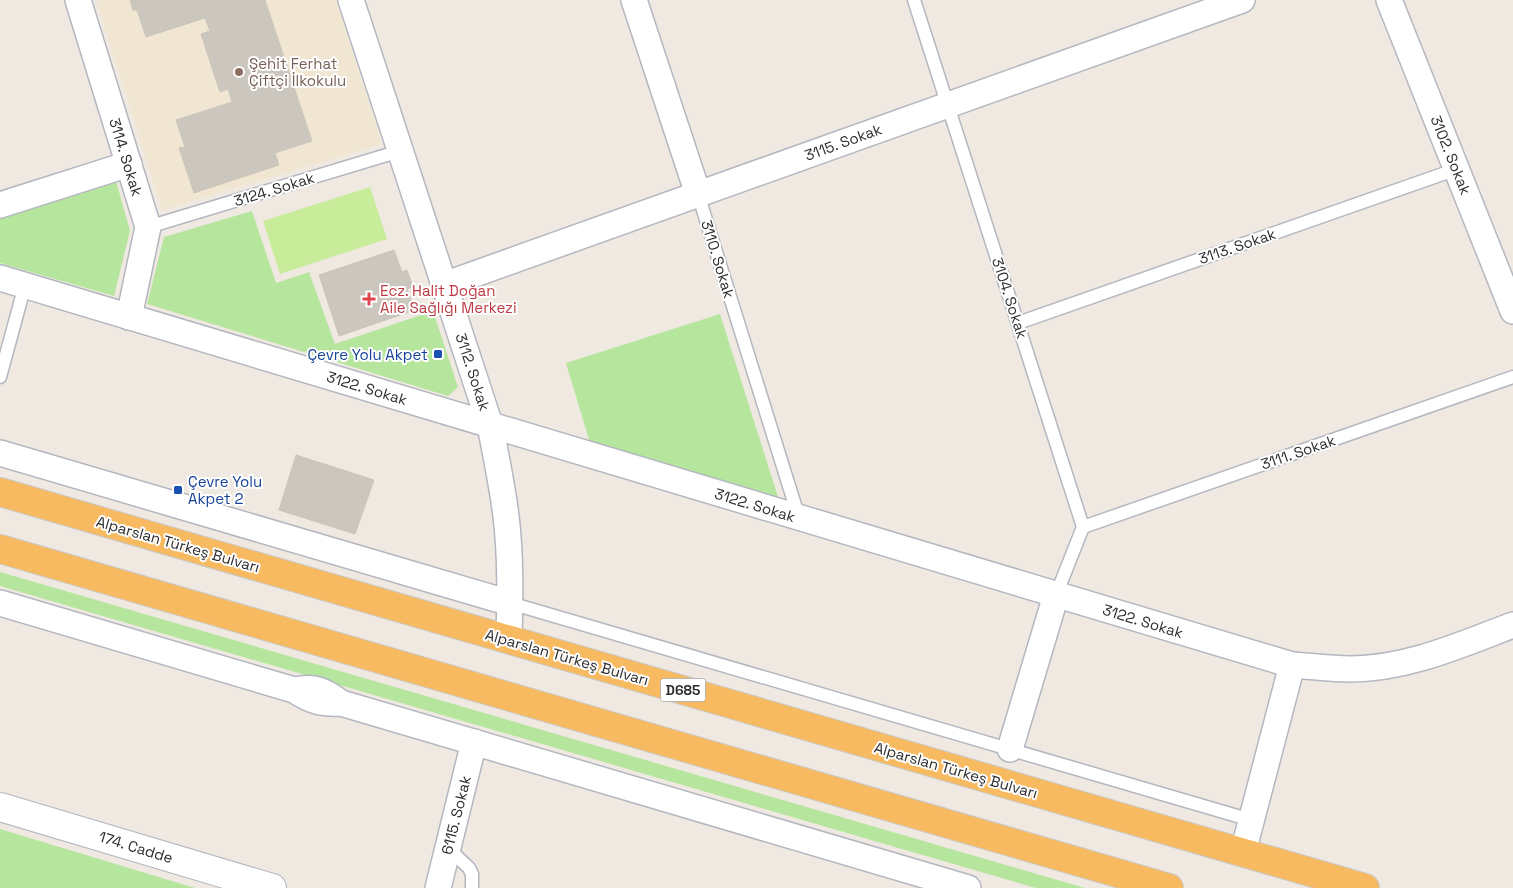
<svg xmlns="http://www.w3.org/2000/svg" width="1513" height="888" font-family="'Space Grotesk',sans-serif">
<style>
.education{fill:#f0e6d1}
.green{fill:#b6e59e}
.pitch{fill:#c9ec9a}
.building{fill:#cbc7bf;stroke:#cbc5ba}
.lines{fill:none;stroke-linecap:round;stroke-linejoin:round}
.service-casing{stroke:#b4b7c1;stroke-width:15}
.minor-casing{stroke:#b4b7c1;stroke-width:28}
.tertiary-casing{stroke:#b4b7c1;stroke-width:30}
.trunk-casing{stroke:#c9c9c9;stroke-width:30}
.service{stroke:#fff;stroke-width:12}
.minor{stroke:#fff;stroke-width:25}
.tertiary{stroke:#fff;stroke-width:28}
.trunk{stroke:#f8ba60;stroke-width:28}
.education-dot{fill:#8d6e63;stroke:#fff;stroke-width:2}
.health-dot{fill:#e0444e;stroke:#fff;stroke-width:2}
.transit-dot{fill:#1a4fb4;stroke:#fff;stroke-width:2}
.labels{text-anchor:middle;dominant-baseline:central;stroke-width:4;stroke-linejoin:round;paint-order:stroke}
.shield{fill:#fff;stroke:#6d6d6d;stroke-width:1}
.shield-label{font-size:14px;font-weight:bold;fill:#2e2e2e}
.education-label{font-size:15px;fill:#785e54;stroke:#fff;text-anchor:start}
.street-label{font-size:15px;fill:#2e2e2e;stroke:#fff}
.health-label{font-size:15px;fill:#be3a42;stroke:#fff;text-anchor:start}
.transit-label{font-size:15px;fill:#164399;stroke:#fff;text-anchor:end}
</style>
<rect width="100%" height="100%" fill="#efe9e1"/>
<polygon class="education" points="96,0 336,0 382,144 162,210"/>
<g class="green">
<polygon points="116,181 130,231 114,296 0,263 0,217"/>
<polygon points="252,211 276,283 309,272 335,344 433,311 458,387 448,396 147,304 164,237"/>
<polygon points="720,314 779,500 590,443 566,363"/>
<polygon points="0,572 1085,888 1036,888 0,586"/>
<polygon points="0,829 195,888 0,888"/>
</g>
<polygon class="pitch" points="370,187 387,239 280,274 263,221"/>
<g class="building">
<polygon points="130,0 265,0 312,141 275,153 279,165 194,193 179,148 185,147 176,120 232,102 228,89 220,92 201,34 210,31 205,18 146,37 137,10 133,10"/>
<polygon points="394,250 402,272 407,270 413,287 407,289 415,310 339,336 319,275"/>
<polygon points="296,455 374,480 355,534 279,510"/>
</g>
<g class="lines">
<g class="service-casing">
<g id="service">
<polyline points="914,0 1083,527 1056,595"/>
<polyline points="698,194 799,518"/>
<polyline points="148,227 400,151"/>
<polyline points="1018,323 1457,169"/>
<polyline points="0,377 25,285"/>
<polyline points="1083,527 1513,377"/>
<polyline points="510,603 1251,820"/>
<polyline points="448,848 469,868 472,874 472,888"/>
</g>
</g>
<g class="minor-casing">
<g id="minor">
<polyline points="78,0 148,227 129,317"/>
<path d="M 351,0 L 490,425 C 496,455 502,485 506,516 C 511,557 510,599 509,640"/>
<polyline points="634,0 698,194"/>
<polyline points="1389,0 1513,311"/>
<polyline points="0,205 129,164"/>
<path d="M 0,278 L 1292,665 C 1311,666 1330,669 1350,669 C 1407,669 1460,645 1513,625"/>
<polyline points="444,285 1242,0"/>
<polyline points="0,453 510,603"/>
<path d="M 0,603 L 294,690 C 311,701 321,704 341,703 C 324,690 315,686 294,690"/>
<polyline points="341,703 968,888"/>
<polyline points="1010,749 1056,595"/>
<polyline points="1243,852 1292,665"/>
<polyline points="438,888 474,742"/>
</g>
</g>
<g class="tertiary-casing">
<polyline id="tertiary" points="0,807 272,888"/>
</g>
<g class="trunk-casing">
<g id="trunk">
<polyline points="0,492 1365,888"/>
<polyline points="0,549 1169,888"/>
</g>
</g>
<use href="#service" class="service"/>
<use href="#minor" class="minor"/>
<use href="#tertiary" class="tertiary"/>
<use href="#trunk" class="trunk"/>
</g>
<circle class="education-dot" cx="239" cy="72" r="5"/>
<path class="health-dot" d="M366.5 291.5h5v5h5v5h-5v5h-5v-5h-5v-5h5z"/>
<g class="transit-dot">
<rect x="433" y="349" width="10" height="10" rx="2.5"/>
<rect x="173" y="485" width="10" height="10" rx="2.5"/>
</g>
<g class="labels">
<rect class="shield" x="660.5" y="678.5" width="45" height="23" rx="4"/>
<g class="shield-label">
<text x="683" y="690">D685</text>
</g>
<g class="education-label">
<text x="249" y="63">Şehit Ferhat<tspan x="249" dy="17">Çiftçi İlkokulu</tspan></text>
</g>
<g class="street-label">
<text transform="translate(843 142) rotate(-20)">3115. Sokak</text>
<text transform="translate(1451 155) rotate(68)">3102. Sokak</text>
<text transform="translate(126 157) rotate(73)">3114. Sokak</text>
<text transform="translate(274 189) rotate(-17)">3124. Sokak</text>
<text transform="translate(1237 246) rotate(-19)">3113. Sokak</text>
<text transform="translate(718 259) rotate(73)">3110. Sokak</text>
<text transform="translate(1010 298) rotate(72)">3104. Sokak</text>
<text transform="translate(473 372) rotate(72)">3112. Sokak</text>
<text transform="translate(367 388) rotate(17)">3122. Sokak</text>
<text transform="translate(1298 452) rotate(-19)">3111. Sokak</text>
<text transform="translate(755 505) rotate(17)">3122. Sokak</text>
<text transform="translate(178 544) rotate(16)">Alparslan Türkeş Bulvarı</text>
<text transform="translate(1143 621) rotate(17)">3122. Sokak</text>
<text transform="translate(567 657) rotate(16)">Alparslan Türkeş Bulvarı</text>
<text transform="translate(956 770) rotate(16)">Alparslan Türkeş Bulvarı</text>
<text transform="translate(456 815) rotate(-76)">6115. Sokak</text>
<text transform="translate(136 847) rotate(17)">174. Cadde</text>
</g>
<g class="health-label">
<text x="380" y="290">Ecz. Halit Doğan<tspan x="380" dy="17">Aile Sağlığı Merkezi</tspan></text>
</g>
<g class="transit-label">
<text x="428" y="354">Çevre Yolu Akpet</text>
<text x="188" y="481" text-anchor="start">Çevre Yolu<tspan x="188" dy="17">Akpet 2</tspan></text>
</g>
</g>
</svg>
